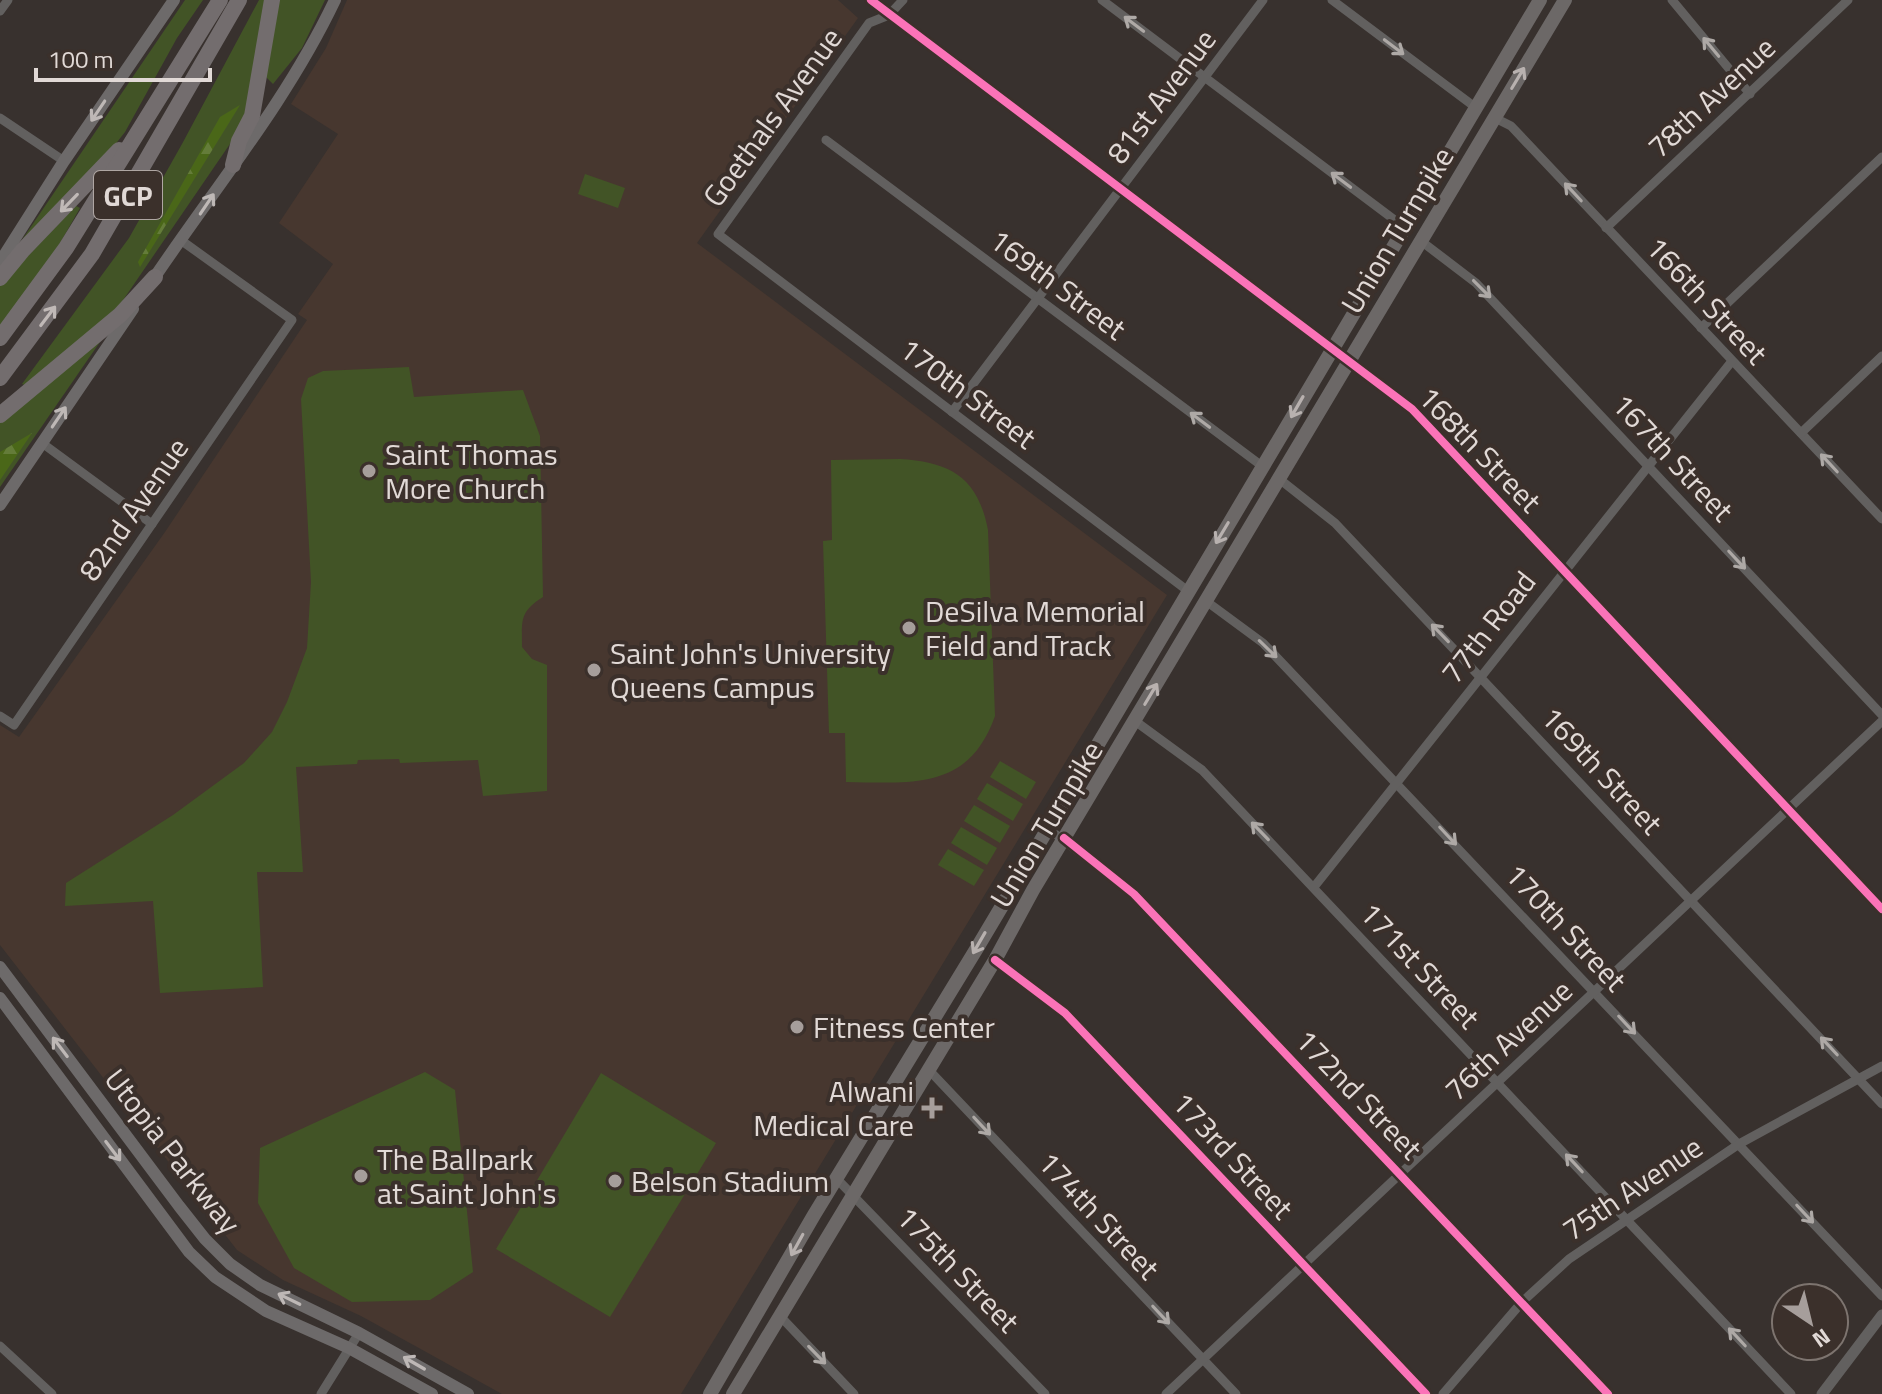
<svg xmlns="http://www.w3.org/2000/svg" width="1882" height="1394" font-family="'Titillium Web',sans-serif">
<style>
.built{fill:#47372f}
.grass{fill:#425426}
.forest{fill:url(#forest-firs)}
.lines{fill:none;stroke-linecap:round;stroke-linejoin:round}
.minor{stroke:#62605f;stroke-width:9}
.tertiary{stroke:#62605f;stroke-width:11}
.secondary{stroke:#6d6a6a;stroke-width:12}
.primary{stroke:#6c6867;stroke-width:14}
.motorway{stroke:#736d6e;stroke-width:16}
.cycleway-casing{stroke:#3b302b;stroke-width:13}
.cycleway{stroke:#fb73b8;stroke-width:8}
.oneway{stroke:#aea9a6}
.oneway2{stroke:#b8b1af}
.oneway3{stroke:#beb8b6}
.oneway4{stroke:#c0b9b7}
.poi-dot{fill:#a69e9b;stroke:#3b302b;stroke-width:3}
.labels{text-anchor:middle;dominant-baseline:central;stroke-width:8;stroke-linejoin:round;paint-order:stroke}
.shield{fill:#3b302b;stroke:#afa6a3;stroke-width:2}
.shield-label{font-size:28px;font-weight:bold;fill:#e1d9d6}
.street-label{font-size:30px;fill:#e1d9d6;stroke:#3b302b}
.poi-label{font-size:30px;fill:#e1d9d6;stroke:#3b302b;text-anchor:start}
</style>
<defs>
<pattern id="forest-firs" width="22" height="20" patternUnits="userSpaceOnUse" patternTransform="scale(2)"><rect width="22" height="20" fill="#4a6718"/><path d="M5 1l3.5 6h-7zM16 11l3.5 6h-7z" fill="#647c39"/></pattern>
</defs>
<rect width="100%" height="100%" fill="#38312e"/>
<polygon class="built" points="347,0 838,0 858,18 697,243 1167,595 681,1394 502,1394 361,1316 283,1280 237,1250 0,945 0,725 19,737 165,532 307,320 298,314 333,264 279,223 338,134 291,104 326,48"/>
<g class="grass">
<polygon points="185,0 203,0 177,38 125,132 99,165 7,262"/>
<polygon points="259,0 268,0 249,113 232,141 119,306 27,386 22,384 129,238 182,144"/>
<polygon points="276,0 325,0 302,48 273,84 266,77"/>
<polygon points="585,174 625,188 618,208 578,194"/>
<polygon points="76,206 80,208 51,259 0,328 0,285"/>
<polygon points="102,339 0,487 0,422"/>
<path d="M 409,367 L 414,397 L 523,390 L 540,436 L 543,597 C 519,612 522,621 522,647 L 532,659 L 547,665 L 547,791 L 483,796 L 478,760 L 400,763 L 399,759 L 358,760 L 357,764 L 296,767 L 303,872 L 257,872 L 263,987 L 160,993 L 153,901 L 65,906 L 66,883 L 173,815 L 244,763 L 272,732 L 287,702 L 307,648 L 311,582 L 301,399 L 308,378 L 323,371 Z"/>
<path d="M 900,459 C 951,462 978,478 988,530 L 995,716 C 969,790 913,783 846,782 L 845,733 L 829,733 L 823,541 L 832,540 L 831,460 Z"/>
<polygon points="1000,761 1036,782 1026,799 990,777"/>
<polygon points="987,783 1023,804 1013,821 977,799"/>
<polygon points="974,805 1010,826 1000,843 964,821"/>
<polygon points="961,827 997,848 987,865 951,843"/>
<polygon points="948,849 984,870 974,886 938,865"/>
<polygon points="425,1072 455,1090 473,1272 430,1300 352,1302 294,1268 258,1203 260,1148"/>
<polygon points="601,1073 716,1143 610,1317 496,1249"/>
</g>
<g class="forest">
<polygon points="240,105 140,267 138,262 220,117"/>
<polygon points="32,433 0,480 0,452"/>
</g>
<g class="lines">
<g class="minor">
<polyline points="871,0 1412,409 1882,909"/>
<polyline points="903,0 889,15 869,23 718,234 1188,591"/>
<polyline points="1102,0 1404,227"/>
<polyline points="1332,0 1475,107"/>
<polyline points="1672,0 1750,94"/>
<polyline points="0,11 8,0"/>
<polyline points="0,118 64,161"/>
<polyline points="1495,118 1511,126 1882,519"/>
<polyline points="826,140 1262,466"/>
<polyline points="1606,228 1848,0"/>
<polyline points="1421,241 1476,283 1882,715"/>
<polyline points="1701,328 1882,157"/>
<polyline points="952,412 1263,0"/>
<polyline points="1801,433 1882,356"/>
<polyline points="42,443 152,524"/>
<polyline points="1278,478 1335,523 1882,1104"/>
<polyline points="1206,601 1263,643 1882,1296"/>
<polyline points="0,716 14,725 292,320 182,241"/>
<polyline points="1135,721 1202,770 1791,1394"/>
<polyline points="1046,827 1134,894 1608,1394"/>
<polyline points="1314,887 1732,361"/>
<polyline points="995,960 1065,1013 1426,1394"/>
<polyline points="928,1069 1236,1394"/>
<polyline points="836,1178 1045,1394"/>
<polyline points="780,1316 854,1394"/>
<polyline points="0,1346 52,1394"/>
<polyline points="321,1394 359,1333"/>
<polyline points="1166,1394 1882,721"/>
<polyline points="1443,1394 1522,1302 1569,1259 1739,1144 1882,1066"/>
</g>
<polyline class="tertiary" points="1822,1394 1882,1315"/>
<g class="secondary">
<polyline points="0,262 64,161 174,0"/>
<path d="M 150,284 C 213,190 286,103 335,0"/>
<polyline points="0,505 133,309"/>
<polyline points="0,967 179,1206 205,1239 230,1264 260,1285 359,1333 468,1394"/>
<polyline points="0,998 189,1252 215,1277 266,1311 349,1348 432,1394"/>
</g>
<g class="primary">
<polyline points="710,1394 814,1215 977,948 1540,0"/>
<polyline points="733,1394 995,960 1033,890 1565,0"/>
</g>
<g class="motorway">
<polyline points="233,165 239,141 252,116 272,0"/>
<polyline points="0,278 23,250 119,150"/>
<polyline points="0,338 66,248 220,0"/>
<polyline points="0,378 92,254 239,0"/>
<polyline points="0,415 120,315 155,277"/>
</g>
<g class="cycleway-casing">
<g id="cycleway">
<polyline points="871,0 1412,409 1882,909"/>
<polyline points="1064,838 1134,894 1608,1394"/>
<polyline points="995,960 1065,1013 1426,1394"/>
</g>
</g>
<use href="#cycleway" class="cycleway"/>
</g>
<defs><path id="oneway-shaft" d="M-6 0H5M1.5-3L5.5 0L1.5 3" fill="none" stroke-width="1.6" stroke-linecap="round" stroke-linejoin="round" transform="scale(2)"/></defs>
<g class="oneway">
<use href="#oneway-shaft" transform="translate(1134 24) rotate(-143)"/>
<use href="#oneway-shaft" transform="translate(1394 47) rotate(37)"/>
<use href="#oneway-shaft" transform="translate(1711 47) rotate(-130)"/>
<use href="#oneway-shaft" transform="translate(1341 180) rotate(-143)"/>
<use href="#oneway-shaft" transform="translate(1573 192) rotate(-133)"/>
<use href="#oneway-shaft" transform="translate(1482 289) rotate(45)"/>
<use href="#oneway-shaft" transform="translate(1200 420) rotate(-143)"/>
<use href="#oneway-shaft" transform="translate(1829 463) rotate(-133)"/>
<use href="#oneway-shaft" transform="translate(1737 560) rotate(47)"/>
<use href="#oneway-shaft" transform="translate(1440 633) rotate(-134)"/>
<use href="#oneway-shaft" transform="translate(1268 649) rotate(44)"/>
<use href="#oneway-shaft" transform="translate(1260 831) rotate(-134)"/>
<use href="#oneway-shaft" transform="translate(1448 836) rotate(47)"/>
<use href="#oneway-shaft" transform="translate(1627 1025) rotate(47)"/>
<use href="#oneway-shaft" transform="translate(1829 1046) rotate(-133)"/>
<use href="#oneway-shaft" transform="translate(982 1126) rotate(47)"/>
<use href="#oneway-shaft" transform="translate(1574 1163) rotate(-133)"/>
<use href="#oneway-shaft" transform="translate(1805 1214) rotate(47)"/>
<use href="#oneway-shaft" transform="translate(1161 1315) rotate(47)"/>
<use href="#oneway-shaft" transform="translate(1737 1337) rotate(-133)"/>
<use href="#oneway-shaft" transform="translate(817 1355) rotate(46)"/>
</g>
<g class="oneway2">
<use href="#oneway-shaft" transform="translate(1518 78) rotate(-59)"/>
<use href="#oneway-shaft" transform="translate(1297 407) rotate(120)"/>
<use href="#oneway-shaft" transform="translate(1222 533) rotate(121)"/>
<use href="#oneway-shaft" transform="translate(1151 694) rotate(-59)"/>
<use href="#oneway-shaft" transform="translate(979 943) rotate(120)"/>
<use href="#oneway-shaft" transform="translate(797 1245) rotate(119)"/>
</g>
<g class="oneway3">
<use href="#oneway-shaft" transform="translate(98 111) rotate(124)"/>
<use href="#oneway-shaft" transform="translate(207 204) rotate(-56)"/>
<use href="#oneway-shaft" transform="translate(59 417) rotate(-56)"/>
<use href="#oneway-shaft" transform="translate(60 1047) rotate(-127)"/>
<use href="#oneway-shaft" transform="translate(113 1151) rotate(53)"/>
<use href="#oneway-shaft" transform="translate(289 1299) rotate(-154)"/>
<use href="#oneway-shaft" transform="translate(414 1363) rotate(-150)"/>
</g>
<g class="oneway4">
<use href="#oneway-shaft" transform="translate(69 203) rotate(134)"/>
<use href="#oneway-shaft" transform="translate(48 316) rotate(-53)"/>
</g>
<g class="poi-dot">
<circle cx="369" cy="471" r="8"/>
<circle cx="909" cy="628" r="8"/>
<circle cx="594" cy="670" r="8"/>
<circle cx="797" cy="1027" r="8"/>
<path d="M928 1096h8v8h8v8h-8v8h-8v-8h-8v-8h8z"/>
<circle cx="361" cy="1176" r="8"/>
<circle cx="615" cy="1181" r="8"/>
</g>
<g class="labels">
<rect class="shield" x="94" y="171" width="68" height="48" rx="6"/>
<g class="shield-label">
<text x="128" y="195">GCP</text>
</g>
<g class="street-label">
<text transform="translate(1161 96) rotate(-53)">81st Avenue</text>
<text transform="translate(1711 97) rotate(-43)">78th Avenue</text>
<text transform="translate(772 117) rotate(-54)">Goethals Avenue</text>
<text transform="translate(1397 230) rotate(-59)">Union Turnpike</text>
<text transform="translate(1058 284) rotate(37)">169th Street</text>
<text transform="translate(1707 300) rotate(47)">166th Street</text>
<text transform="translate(968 393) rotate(37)">170th Street</text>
<text transform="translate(1480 449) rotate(46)">168th Street</text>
<text transform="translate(1673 457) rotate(47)">167th Street</text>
<text transform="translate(133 509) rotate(-55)">82nd Avenue</text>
<text transform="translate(1488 627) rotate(-52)">77th Road</text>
<text transform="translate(1602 770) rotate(47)">169th Street</text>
<text transform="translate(1046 824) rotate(-59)">Union Turnpike</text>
<text transform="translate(1566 927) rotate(47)">170th Street</text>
<text transform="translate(1420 965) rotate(47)">171st Street</text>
<text transform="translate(1508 1040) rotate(-43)">76th Avenue</text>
<text transform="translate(1359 1094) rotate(46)">172nd Street</text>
<text transform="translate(173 1151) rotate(52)">Utopia Parkway</text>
<text transform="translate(1233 1155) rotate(47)">173rd Street</text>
<text transform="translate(1632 1188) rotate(-34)">75th Avenue</text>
<text transform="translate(1099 1215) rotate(47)">174th Street</text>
<text transform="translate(958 1269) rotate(46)">175th Street</text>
</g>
<g class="poi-label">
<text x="385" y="454">Saint Thomas<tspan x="385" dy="34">More Church</tspan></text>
<text x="925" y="611">DeSilva Memorial<tspan x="925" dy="34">Field and Track</tspan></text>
<text x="610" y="653">Saint John's University<tspan x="610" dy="34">Queens Campus</tspan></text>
<text x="813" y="1027">Fitness Center</text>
<text x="914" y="1091" text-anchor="end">Alwani<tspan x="914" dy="34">Medical Care</tspan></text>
<text x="377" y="1159">The Ballpark<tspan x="377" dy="34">at Saint John's</tspan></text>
<text x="631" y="1181">Belson Stadium</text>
</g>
</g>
<g transform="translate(1810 1322) rotate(145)"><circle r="38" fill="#3b302b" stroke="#7d746f" stroke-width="2"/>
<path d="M0-6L14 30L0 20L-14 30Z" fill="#a69e9b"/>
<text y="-12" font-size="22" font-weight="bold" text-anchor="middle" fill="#e1d9d6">N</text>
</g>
<path d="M36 68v12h174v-12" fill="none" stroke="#e1d9d6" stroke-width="4"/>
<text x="48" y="68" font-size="24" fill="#e1d9d6" stroke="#3b302b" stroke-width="6" paint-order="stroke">100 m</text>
</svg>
